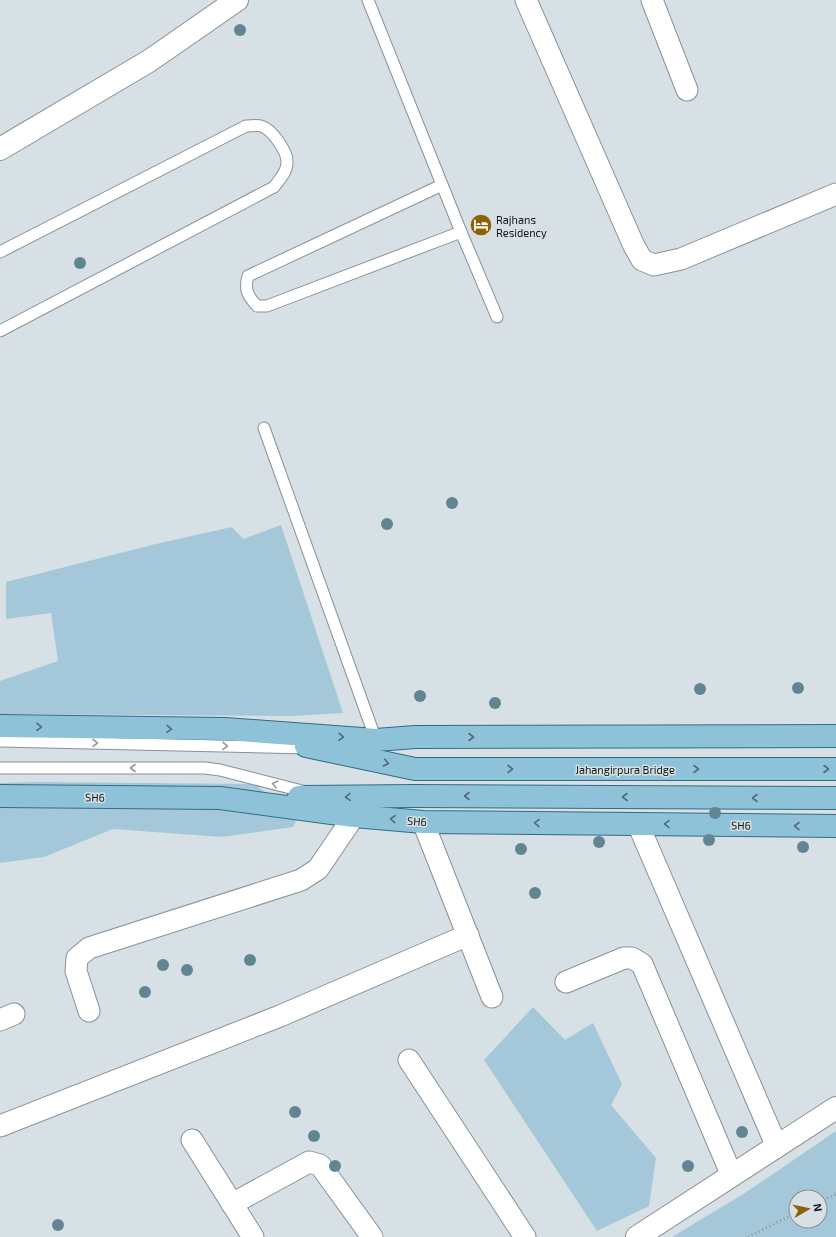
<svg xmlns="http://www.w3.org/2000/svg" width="836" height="1237" font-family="'Exo 2',sans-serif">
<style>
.green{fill:#a4c8d9;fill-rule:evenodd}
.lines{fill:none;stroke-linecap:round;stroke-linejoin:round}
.service-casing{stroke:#889195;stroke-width:13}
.minor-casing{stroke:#889195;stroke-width:23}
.tertiary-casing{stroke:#889195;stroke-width:24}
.primary-casing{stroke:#326c84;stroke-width:24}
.path{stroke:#8b9397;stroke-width:2.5;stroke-dasharray:1 3;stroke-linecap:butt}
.service{stroke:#fff;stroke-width:11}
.minor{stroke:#fff;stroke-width:21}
.tertiary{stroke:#fff;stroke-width:22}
.primary{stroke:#8ec2d8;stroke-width:22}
.tree{fill:#628591}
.oneway{stroke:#506c78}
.oneway2{stroke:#959697}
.labels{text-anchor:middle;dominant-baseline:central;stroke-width:3;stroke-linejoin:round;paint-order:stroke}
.poi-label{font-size:11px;fill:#131618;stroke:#d6e0e5;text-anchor:start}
.street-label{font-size:11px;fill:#131618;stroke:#d6e0e5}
</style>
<rect width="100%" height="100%" fill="#d6e0e5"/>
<g class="green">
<polygon points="281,525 343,713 294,716 0,714 0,681 58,661 51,613 6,619 6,582 156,544 232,527 243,539"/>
<polygon points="36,782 254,784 298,816 293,827 222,837 113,829 44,857 0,863 0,783"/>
<polygon points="533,1007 565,1040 593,1023 622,1084 611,1105 656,1158 649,1206 597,1231 484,1060"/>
<path d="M 836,1131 L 836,1237 L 672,1237 L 745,1193 ZM 796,1197 L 820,1197 L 820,1221 L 796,1221 Z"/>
</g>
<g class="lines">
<g class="service-casing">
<g id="service">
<polyline points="368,0 461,232 497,317"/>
<path d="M 442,185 L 248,276 C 244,290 248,296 257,306 L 267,306 L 461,232"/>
<path d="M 0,252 L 246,126 C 250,126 257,125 261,126 C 272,129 288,152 287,163 C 287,172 279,180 274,187 L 0,331"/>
<polyline points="264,428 376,740"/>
<polyline points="0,741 309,748"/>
<polyline points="0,768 205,768 220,770 306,792"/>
</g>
</g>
<g class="minor-casing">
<g id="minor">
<polyline points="526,0 634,246 642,260 654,265 681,259 836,194"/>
<polyline points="652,0 687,90"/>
<polyline points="423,822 492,997"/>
<polyline points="638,824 777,1147"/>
<polyline points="566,982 624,958 632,958 642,964 732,1176"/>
<polyline points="89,1011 76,971 77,958 89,948 301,880 318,869 354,816"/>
<polyline points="0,1020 14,1014"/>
<polyline points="409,1060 525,1237"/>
<polyline points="0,1126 280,1016 468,935"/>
<polyline points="192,1140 253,1237"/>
<polyline points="232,1204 309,1162 320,1165 372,1237"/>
</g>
</g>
<g class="tertiary-casing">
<g id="tertiary">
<polyline points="0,149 149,61 237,0"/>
<polyline points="637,1237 836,1108"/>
</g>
</g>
<g class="primary-casing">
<g id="primary">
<polyline points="0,726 225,729 376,740 415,737 836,736"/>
<polyline points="306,746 415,769 836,769"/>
<polyline points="0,796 220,798 354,816 423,822 836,826"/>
<polyline points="299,797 415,796 836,798"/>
</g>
</g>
<g class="path">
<polyline points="820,1202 836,1194"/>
<polyline points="748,1237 796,1213"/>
</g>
<use href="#service" class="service"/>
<use href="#minor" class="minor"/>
<use href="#tertiary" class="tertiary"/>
<use href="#primary" class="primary"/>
</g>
<g class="tree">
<circle cx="240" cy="30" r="6"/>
<circle cx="80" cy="263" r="6"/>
<circle cx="452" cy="503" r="6"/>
<circle cx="387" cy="524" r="6"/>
<circle cx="798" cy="688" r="6"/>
<circle cx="700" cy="689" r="6"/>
<circle cx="420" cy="696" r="6"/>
<circle cx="495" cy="703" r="6"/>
<circle cx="715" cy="813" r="6"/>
<circle cx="709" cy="840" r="6"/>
<circle cx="599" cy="842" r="6"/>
<circle cx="803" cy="847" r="6"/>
<circle cx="521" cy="849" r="6"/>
<circle cx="535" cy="893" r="6"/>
<circle cx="250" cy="960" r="6"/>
<circle cx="163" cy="965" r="6"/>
<circle cx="187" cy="970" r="6"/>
<circle cx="145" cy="992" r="6"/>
<circle cx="295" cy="1112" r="6"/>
<circle cx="742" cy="1132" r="6"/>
<circle cx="314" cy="1136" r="6"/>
<circle cx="335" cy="1166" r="6"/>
<circle cx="688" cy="1166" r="6"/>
<circle cx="58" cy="1225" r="6"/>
</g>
<defs><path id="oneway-chevron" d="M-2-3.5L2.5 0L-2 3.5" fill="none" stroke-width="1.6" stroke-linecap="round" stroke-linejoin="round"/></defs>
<g class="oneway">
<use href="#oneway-chevron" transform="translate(39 727) rotate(1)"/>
<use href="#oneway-chevron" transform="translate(169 729) rotate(1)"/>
<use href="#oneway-chevron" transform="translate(341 737) rotate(4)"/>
<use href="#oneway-chevron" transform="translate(471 737)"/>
<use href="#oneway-chevron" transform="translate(386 763) rotate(12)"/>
<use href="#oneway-chevron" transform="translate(510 769)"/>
<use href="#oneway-chevron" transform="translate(696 769)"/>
<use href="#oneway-chevron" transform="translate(826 769)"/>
<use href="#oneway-chevron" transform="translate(467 796) rotate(-180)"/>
<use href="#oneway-chevron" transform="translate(348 797) rotate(179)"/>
<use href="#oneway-chevron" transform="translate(625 797) rotate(-180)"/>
<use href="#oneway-chevron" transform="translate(755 798) rotate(-180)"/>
<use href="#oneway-chevron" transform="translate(393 819) rotate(-175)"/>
<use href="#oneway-chevron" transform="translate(537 823) rotate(-179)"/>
<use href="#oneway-chevron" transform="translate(667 824) rotate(-179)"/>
<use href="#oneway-chevron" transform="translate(797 826) rotate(-179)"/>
</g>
<g class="oneway2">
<use href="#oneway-chevron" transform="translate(95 743) rotate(1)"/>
<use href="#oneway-chevron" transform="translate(225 746) rotate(1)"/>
<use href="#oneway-chevron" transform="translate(133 768) rotate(180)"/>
<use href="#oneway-chevron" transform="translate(275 784) rotate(-166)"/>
</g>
<defs>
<g id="hotel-disc" transform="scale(1.15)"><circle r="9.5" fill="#8d6206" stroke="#d6e0e5"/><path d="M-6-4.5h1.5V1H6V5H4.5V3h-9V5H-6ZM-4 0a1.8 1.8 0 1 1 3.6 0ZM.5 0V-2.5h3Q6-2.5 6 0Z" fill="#fff"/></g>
</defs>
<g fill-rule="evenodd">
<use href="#hotel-disc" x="481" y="225"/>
</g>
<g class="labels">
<g class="poi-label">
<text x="496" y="219">Rajhans<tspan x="496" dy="13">Residency</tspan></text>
</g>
<g class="street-label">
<text x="625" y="769">Jahangirpura Bridge</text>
<text transform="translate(95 797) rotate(1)">SH6</text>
<text transform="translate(417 821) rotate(4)">SH6</text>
<text transform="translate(741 825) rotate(1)">SH6</text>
</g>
</g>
<g transform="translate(808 1209) rotate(81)"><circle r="19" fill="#d6e0e5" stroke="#888f93"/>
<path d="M0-3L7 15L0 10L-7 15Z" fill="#8d6206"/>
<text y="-6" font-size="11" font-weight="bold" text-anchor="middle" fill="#131618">N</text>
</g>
</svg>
